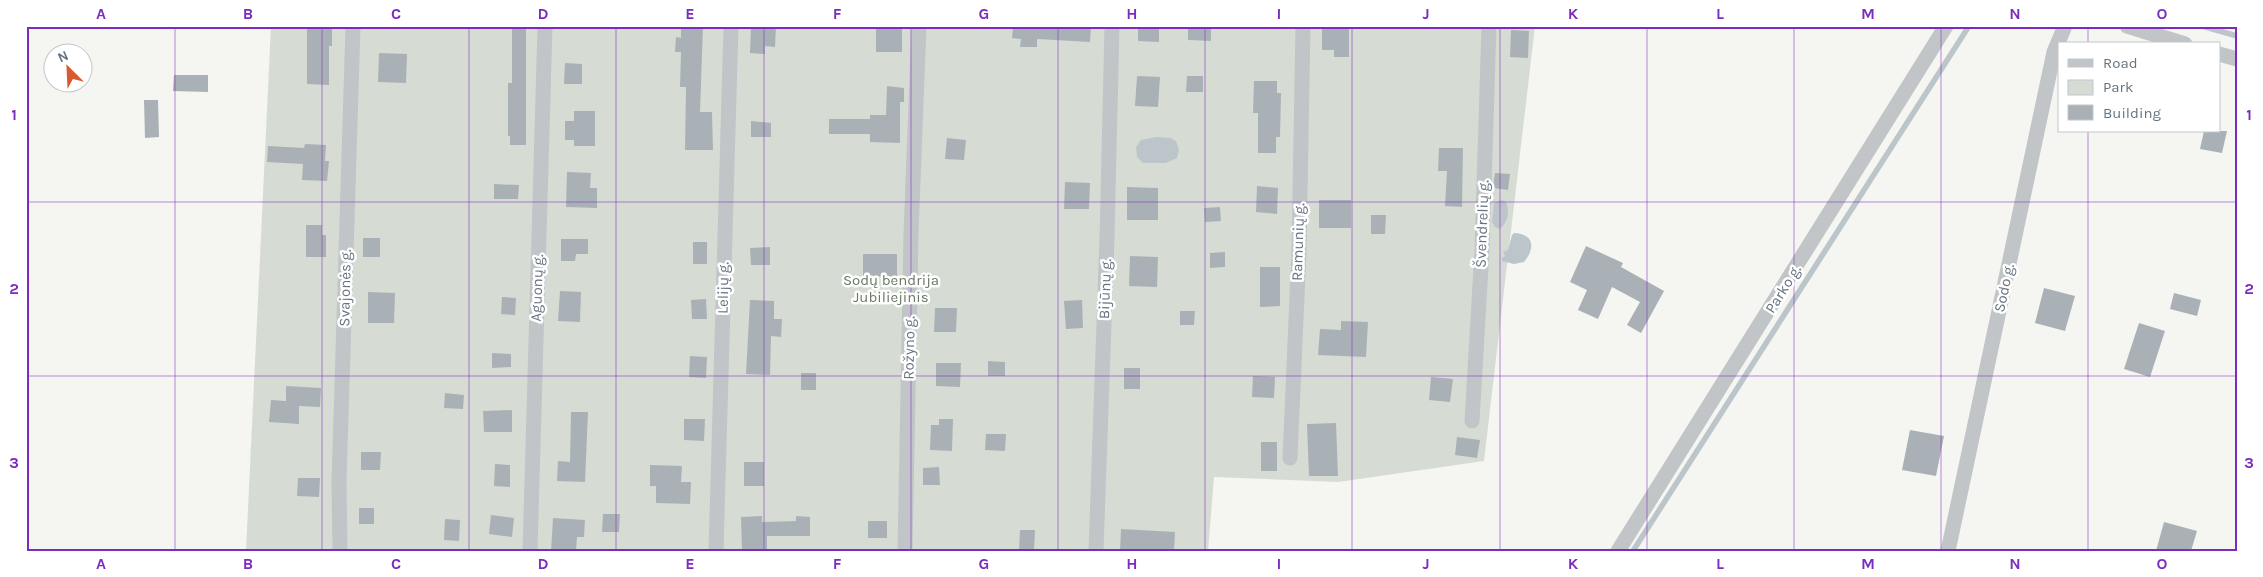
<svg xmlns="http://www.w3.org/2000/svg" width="2263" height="577" font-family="Karla,sans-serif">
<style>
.green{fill:#d6dcd3}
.water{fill:#bcc5ca}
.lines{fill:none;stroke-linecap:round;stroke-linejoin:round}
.stream{stroke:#bcc5ca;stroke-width:5.5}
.building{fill:#aab1b6}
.minor{stroke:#c1c5c8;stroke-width:15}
.grid{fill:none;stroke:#7b2cbf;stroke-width:1;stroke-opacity:0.55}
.labels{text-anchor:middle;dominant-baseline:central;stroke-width:5;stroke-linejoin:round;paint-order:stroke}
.street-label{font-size:15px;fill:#667481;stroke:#fff}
.park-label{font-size:15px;fill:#687964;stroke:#fff}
.neatline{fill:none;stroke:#7b2cbf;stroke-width:2}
.grid-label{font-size:16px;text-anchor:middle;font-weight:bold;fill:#7b2cbf}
</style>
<rect width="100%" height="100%" fill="#f5f5f2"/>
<polygon class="green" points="271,26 1535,26 1484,461 1338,482 1214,477 1208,551 246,551"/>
<g class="water">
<polygon points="1156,137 1170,138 1176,141 1179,150 1177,158 1166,163 1143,163 1137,157 1136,147 1141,140"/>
<path d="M 1502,200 L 1506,202 C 1510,212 1508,222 1500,229 L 1495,227 L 1492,222 L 1494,203 Z"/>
<path d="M 1514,233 C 1535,234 1535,249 1524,262 L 1514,264 L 1502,261 L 1502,258 L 1505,256 L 1503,252 L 1508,250 L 1512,235 Z"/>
</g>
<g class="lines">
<g class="stream">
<polyline points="2202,26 2237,36"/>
<polyline points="1633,551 1969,26"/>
</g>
</g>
<g class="building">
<polygon points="307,26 332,26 332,46 329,46 329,85 307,84"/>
<polygon points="512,26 526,26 526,145 510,145 510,136 508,136 508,83 512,83"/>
<polygon points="681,26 703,26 700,112 712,112 713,150 685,150 686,87 680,87 681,52 675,52 676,37 681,38"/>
<polygon points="751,26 776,26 775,47 765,46 765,54 750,53"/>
<polygon points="876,26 902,27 902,52 876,52"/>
<polygon points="1013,26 1091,26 1090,42 1037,39 1037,47 1020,47 1021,39 1012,38"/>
<polygon points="1138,26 1159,26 1159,42 1138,41"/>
<polygon points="1188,26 1211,27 1211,41 1188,40"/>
<polygon points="1322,26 1349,26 1349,57 1334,57 1334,50 1322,50"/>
<polygon points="1511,30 1529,31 1528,58 1510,57"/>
<polygon points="379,53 407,54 406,83 378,82"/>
<polygon points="565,63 582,64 582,84 564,84"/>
<polygon points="174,75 208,75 208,92 173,91"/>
<polygon points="1137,76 1160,77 1158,107 1135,106"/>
<polygon points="1187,76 1203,76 1203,92 1186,92"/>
<polygon points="1254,81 1277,81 1277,93 1281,93 1280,137 1276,137 1276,153 1258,153 1258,113 1253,113"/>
<polygon points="887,86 904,88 904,102 900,102 900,143 870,142 870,134 829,134 829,119 870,119 870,115 886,115"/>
<polygon points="144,100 158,100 159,137 145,138"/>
<polygon points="574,111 595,111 595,146 574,146 574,140 565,140 565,121 574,121"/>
<polygon points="751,121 771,123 771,137 751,137"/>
<polygon points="2204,131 2227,131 2222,153 2200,149"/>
<polygon points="947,138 966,140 964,160 945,159"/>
<polygon points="305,144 326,145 325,161 329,161 327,181 302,180 303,164 267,162 268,146 304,148"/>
<polygon points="1439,148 1463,148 1462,207 1445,206 1447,171 1438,171"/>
<polygon points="567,172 591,173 590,188 597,188 597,208 566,207"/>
<polygon points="1495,173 1510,174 1508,190 1493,188"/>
<polygon points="1065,182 1090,183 1089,209 1064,209"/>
<polygon points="494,184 519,185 518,199 494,199"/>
<polygon points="1257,186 1278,188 1277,214 1256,212"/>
<polygon points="1127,187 1158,188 1158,220 1127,220"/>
<rect x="1319" y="200" width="32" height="28"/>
<polygon points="1220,207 1221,221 1205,222 1204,208"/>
<polygon points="1371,215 1386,215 1385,234 1371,234"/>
<polygon points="306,225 322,225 322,235 326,235 326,257 306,257"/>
<rect x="363" y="238" width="17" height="19"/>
<polygon points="561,239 588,239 588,254 576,254 575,261 561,261"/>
<rect x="693" y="242" width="14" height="22"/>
<polygon points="1586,246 1623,263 1621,267 1664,291 1641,333 1627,325 1640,302 1612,287 1598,319 1578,310 1587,290 1570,282"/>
<polygon points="770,247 770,265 751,265 750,248"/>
<polygon points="1225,252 1225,267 1210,268 1210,253"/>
<polygon points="863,254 897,254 897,277 863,276"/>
<polygon points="1130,256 1158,257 1157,287 1129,286"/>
<polygon points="1260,267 1280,267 1280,306 1260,307"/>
<polygon points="2044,288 2075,296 2065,331 2035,323"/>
<polygon points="560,291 581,292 580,322 558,321"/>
<polygon points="368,292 395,293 394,323 368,323"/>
<polygon points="2174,293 2201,300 2197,316 2170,309"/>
<polygon points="502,297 516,298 515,315 501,314"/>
<polygon points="706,299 707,319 692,319 691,300"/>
<polygon points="750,300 774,301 774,319 782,319 781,337 771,336 770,375 746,374"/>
<polygon points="1082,300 1083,328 1066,329 1064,301"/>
<polygon points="935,308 957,308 956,332 934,332"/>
<polygon points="1180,311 1195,311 1194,325 1180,325"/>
<polygon points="1341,321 1368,322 1366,357 1318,355 1320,329 1341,330"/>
<polygon points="2139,323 2165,331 2150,377 2124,369"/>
<polygon points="492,353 511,354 511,367 492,368"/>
<polygon points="690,356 707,357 706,378 689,377"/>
<polygon points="988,361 1005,362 1005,376 988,376"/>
<polygon points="936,363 961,363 960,387 936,386"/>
<rect x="1124" y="368" width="16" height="21"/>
<rect x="801" y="373" width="15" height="17"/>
<polygon points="1253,376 1275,377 1274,398 1252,397"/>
<polygon points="1431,377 1453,379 1450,402 1429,400"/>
<polygon points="286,386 321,388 320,407 299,406 299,424 269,422 271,400 286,401"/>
<polygon points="445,393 464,395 463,409 444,408"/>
<polygon points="512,410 512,432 484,432 483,411"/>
<polygon points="571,412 588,412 585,482 557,481 558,461 570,462"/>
<polygon points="684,419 705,419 704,441 684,440"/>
<polygon points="939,419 953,419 952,451 930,450 931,425 939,425"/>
<polygon points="1336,423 1338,476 1309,476 1307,424"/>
<polygon points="1910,430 1944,436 1936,476 1902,470"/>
<polygon points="986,434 1006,434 1005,451 985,450"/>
<polygon points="1457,437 1480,440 1477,458 1455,455"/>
<rect x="1261" y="442" width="16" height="29"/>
<polygon points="361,452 381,452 380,470 361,470"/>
<rect x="744" y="462" width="20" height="24"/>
<polygon points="495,464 510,465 510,487 494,486"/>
<polygon points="650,465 682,466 681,482 691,482 690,504 656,503 656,486 650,486"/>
<polygon points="939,467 940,485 923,485 923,468"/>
<polygon points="298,478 320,478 319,497 297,496"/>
<rect x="359" y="508" width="15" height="16"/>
<polygon points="603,514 620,514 619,532 602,532"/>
<polygon points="491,515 514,518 512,537 489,534"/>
<polygon points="762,516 762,522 796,521 796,516 810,517 810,536 767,536 767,549 742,550 741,517"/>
<polygon points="553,518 585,520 584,537 577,537 576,551 551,551"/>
<polygon points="445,519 460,520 459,541 444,540"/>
<rect x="868" y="521" width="19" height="17"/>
<polygon points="2164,522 2197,531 2191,551 2156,551"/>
<polygon points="1121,529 1175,532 1174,551 1120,551"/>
<polygon points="1020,530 1035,530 1034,551 1019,551"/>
</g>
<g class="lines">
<g class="minor">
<polyline points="2127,26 2185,44"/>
<polyline points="2219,54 2237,59"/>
<polyline points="1472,421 1482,250 1489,26"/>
<polyline points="1290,458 1299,250 1303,26"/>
<polyline points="340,551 339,482 353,26"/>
<polyline points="530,551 545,26"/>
<polyline points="716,551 731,26"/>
<polyline points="905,551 911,234 919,26"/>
<polyline points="1096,551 1107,238 1112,26"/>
<polyline points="1618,551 1946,26"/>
<polyline points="1948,551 2054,52 2065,26"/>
</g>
</g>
<path class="grid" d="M 175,26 L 175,551M 322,26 L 322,551M 469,26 L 469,551M 616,26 L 616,551M 764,26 L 764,551M 911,26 L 911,551M 1058,26 L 1058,551M 1205,26 L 1205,551M 1352,26 L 1352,551M 1500,26 L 1500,551M 1647,26 L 1647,551M 1794,26 L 1794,551M 1941,26 L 1941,551M 2088,26 L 2088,44M 2088,131 L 2088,551M 26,202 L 2237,202M 26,376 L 2237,376"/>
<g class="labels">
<g class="street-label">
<text transform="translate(1482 224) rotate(-88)">Švendrelių g.</text>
<text transform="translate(1298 242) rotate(-88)">Ramunių g.</text>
<text transform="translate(345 288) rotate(-89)">Svajonės g.</text>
<text transform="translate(537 288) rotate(-88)">Aguonų g.</text>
<text transform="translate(723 288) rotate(-89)">Lelijų g.</text>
<text transform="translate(2004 288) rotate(-78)">Sodo g.</text>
<text transform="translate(1105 289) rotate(-88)">Bijūnų g.</text>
<text transform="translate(1783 289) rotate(-58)">Parko g.</text>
<text transform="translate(909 348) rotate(-89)">Rožyno g.</text>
</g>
<g class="park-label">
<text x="891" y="280">Sodų bendrija<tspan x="891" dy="17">Jubiliejinis</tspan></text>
</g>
</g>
<rect width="2263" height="577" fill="none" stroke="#ffffff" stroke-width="55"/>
<rect x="2058" y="42" width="162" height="90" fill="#ffffff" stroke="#c2c7cd"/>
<rect x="2068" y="59" width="25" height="8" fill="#c1c5c8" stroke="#c2c7cd"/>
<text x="2103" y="68" font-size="15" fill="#667481">Road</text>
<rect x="2068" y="80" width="25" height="15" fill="#d6dcd3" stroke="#c2c7cd"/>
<text x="2103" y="92" font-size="15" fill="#667481">Park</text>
<rect x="2068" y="105" width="25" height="15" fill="#aab1b6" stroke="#c2c7cd"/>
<text x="2103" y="118" font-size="15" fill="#667481">Building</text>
<g transform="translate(68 68) rotate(336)"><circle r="24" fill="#ffffff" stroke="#c2c7cd"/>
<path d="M0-4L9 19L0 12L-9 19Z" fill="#d95a2e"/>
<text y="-8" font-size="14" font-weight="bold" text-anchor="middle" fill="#667481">N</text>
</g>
<rect x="28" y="28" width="2208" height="522" class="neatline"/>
<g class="grid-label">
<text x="101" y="19">A</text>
<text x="248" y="19">B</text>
<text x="396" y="19">C</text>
<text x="543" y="19">D</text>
<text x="690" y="19">E</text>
<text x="837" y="19">F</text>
<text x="984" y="19">G</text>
<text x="1132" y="19">H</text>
<text x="1279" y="19">I</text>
<text x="1426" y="19">J</text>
<text x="1573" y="19">K</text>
<text x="1720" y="19">L</text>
<text x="1868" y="19">M</text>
<text x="2015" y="19">N</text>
<text x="2162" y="19">O</text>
<text x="14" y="120">1</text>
<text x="2249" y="120">1</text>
<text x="14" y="294">2</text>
<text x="2249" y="294">2</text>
<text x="14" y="468">3</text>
<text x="2249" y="468">3</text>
<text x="101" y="569">A</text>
<text x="248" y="569">B</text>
<text x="396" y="569">C</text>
<text x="543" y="569">D</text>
<text x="690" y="569">E</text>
<text x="837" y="569">F</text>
<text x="984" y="569">G</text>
<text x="1132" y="569">H</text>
<text x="1279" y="569">I</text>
<text x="1426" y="569">J</text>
<text x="1573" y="569">K</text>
<text x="1720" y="569">L</text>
<text x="1868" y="569">M</text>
<text x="2015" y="569">N</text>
<text x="2162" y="569">O</text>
</g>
</svg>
